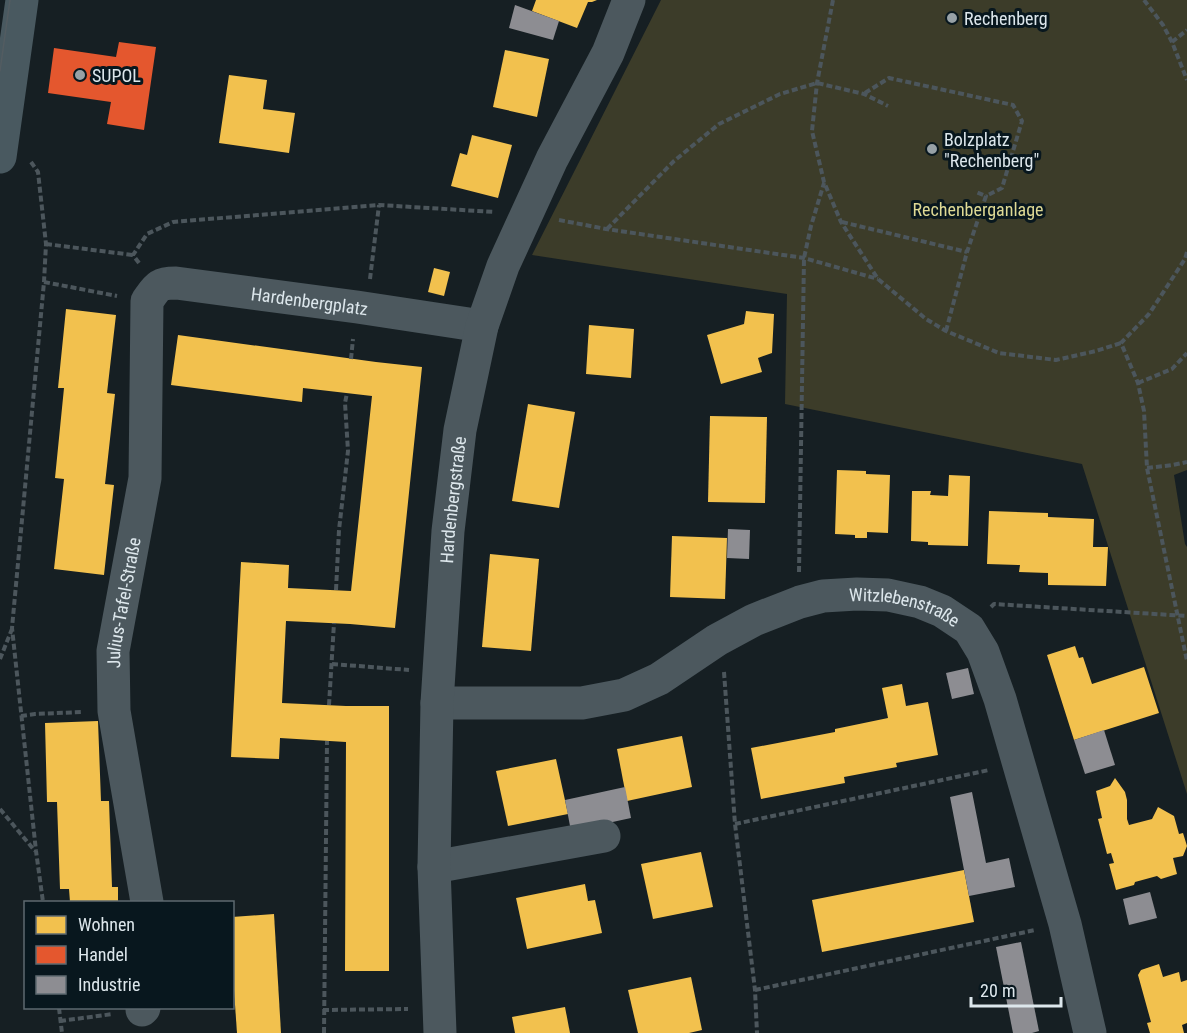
<svg xmlns="http://www.w3.org/2000/svg" width="1187" height="1033" font-family="'Roboto Condensed',sans-serif">
<style>
.green{fill:#3c3c29}
.homes{fill:#f2c14e}
.shops{fill:#e4572e}
.industry{fill:#8d8d92}
.lines{fill:none;stroke-linecap:round;stroke-linejoin:round}
.path{stroke:#4c565c;stroke-width:4;stroke-dasharray:6 3;stroke-linecap:butt}
.minor{stroke:#4c585e;stroke-width:33}
.major{stroke:#495960;stroke-width:33}
.tram{stroke:#535c61;stroke-width:1.5}
.poi-dot{fill:#97a1a6;stroke:#08171e;stroke-width:2}
.labels{text-anchor:middle;dominant-baseline:central;stroke-width:6;stroke-linejoin:round;paint-order:stroke}
.poi-label{font-size:18px;fill:#dde7ec;stroke:#08171e;text-anchor:start}
.park-label{font-size:18px;fill:#dfda95;stroke:#08171e}
.street-label{font-size:18px;fill:#dde7ec;stroke:#08171e}
</style>
<rect width="100%" height="100%" fill="#161f23"/>
<polygon class="green" points="661,0 1187,0 1187,470 1174,475 1185,544 1187,547 1187,794 1082,464 785,404 787,294 532,255"/>
<g class="homes">
<polygon points="536,0 597,0 592,2 588,2 577,28 532,11"/>
<polygon points="505,50 549,59 537,117 493,107"/>
<polygon points="229,75 267,80 263,109 295,113 289,153 219,143"/>
<polygon points="472,135 512,145 498,198 451,186 460,153 467,155"/>
<polygon points="434,268 450,272 444,296 428,292"/>
<polygon points="66,309 116,315 107,393 115,394 105,484 114,485 104,575 54,569 64,479 55,478 64,388 58,388"/>
<polygon points="746,311 774,314 772,353 758,358 762,372 721,384 707,335 744,324"/>
<polygon points="589,325 634,329 631,378 586,374"/>
<polygon points="178,335 376,362 422,367 395,628 350,624 286,621 282,703 346,706 389,706 389,971 345,971 346,742 280,738 279,759 231,757 241,562 289,565 288,588 351,591 372,396 303,388 302,402 171,385"/>
<polygon points="528,404 575,412 559,508 512,501"/>
<polygon points="710,416 767,417 765,503 708,502"/>
<polygon points="837,470 866,471 866,474 890,475 888,533 867,532 867,538 855,538 855,535 835,534"/>
<polygon points="949,475 970,476 968,546 928,545 928,542 911,541 912,491 931,491 930,495 948,496"/>
<polygon points="989,511 1048,513 1048,517 1094,519 1093,547 1108,547 1106,586 1048,585 1048,573 1019,572 1020,565 987,564"/>
<polygon points="672,536 727,538 725,599 670,597"/>
<polygon points="490,554 539,559 531,651 482,647"/>
<polygon points="1075,646 1079,658 1083,657 1092,684 1144,667 1159,713 1074,740 1047,655"/>
<polygon points="902,684 906,706 928,702 938,755 896,763 897,767 844,777 845,783 761,799 751,748 835,732 835,729 888,718 882,688"/>
<polygon points="98,721 101,801 109,801 112,887 118,887 118,902 70,902 69,889 60,889 57,802 47,802 45,723"/>
<polygon points="682,736 692,787 627,801 617,749"/>
<polygon points="556,759 568,814 508,826 496,771"/>
<polygon points="1115,778 1125,792 1127,800 1127,819 1129,825 1152,819 1158,807 1174,816 1179,834 1183,833 1187,846 1183,856 1173,858 1177,874 1161,879 1157,876 1135,882 1134,885 1116,890 1109,864 1114,863 1111,853 1107,854 1098,819 1102,818 1096,791 1110,786"/>
<polygon points="701,852 713,907 653,919 641,864"/>
<polygon points="964,870 974,922 822,952 812,900"/>
<polygon points="585,884 588,901 595,900 602,933 527,949 516,898"/>
<polygon points="274,914 281,1033 237,1033 232,962 232,917"/>
<polygon points="1159,964 1163,977 1179,972 1181,982 1187,980 1187,1023 1182,1025 1184,1033 1150,1033 1147,1023 1151,1022 1138,975 1141,970"/>
<polygon points="691,977 702,1030 689,1033 638,1033 628,990"/>
<polygon points="565,1007 570,1033 515,1033 512,1017"/>
</g>
<polygon class="shops" points="119,42 156,47 144,130 107,124 111,102 48,93 54,48 116,57"/>
<g class="industry">
<polygon points="515,5 559,21 553,40 509,28"/>
<polygon points="728,529 750,530 749,559 727,558"/>
<polygon points="968,668 974,694 952,699 946,673"/>
<polygon points="1104,730 1115,765 1085,774 1074,740"/>
<polygon points="625,787 631,818 571,831 565,800"/>
<polygon points="972,792 986,863 1009,858 1015,887 969,896 950,797"/>
<polygon points="1150,892 1157,918 1129,925 1123,899"/>
<polygon points="1021,942 1039,1031 1032,1033 1013,1033 996,947"/>
</g>
<g class="lines">
<g class="path">
<polyline points="833,0 817,83 812,131 824,182 841,222 878,279 926,319 946,331 999,353 1056,360 1096,351 1121,343"/>
<polyline points="1144,0 1163,25 1172,42 1187,80"/>
<polyline points="1172,42 1187,30"/>
<polyline points="865,93 889,78 1013,105 1022,121 1002,188 986,196"/>
<polyline points="31,162 38,172 46,244 44,282 12,628 36,851 43,902"/>
<polyline points="559,220 606,229 804,258 878,279"/>
<polyline points="842,222 967,252"/>
<polyline points="607,229 674,161 719,124 780,94 817,83 864,94 888,106"/>
<polyline points="46,244 133,255"/>
<polyline points="1187,252 1185,259 1149,314 1121,343 1138,383 1144,411 1147,468 1187,661"/>
<polyline points="139,263 133,255 147,234 173,222 379,205 495,212"/>
<polyline points="370,279 379,205"/>
<polyline points="44,282 117,296"/>
<polyline points="946,331 967,252 986,196 976,192"/>
<polyline points="351,359 353,339"/>
<polyline points="1138,383 1172,369 1187,353"/>
<polyline points="1147,468 1173,465 1187,462"/>
<polyline points="799,572 804,258 811,226 824,183"/>
<polyline points="336,590 339,530 348,451 345,403 347,393"/>
<polyline points="991,607 994,604 1187,616"/>
<polyline points="0,659 12,629"/>
<polyline points="332,664 409,670"/>
<polyline points="724,672 735,824 755,990 757,1033"/>
<polyline points="329,705 334,623"/>
<polyline points="21,716 35,714 83,712"/>
<polyline points="0,809 35,851"/>
<polyline points="735,824 989,770"/>
<polyline points="755,990 1035,930"/>
<polyline points="59,1008 62,1033"/>
<polyline points="323,1010 408,1009"/>
<polyline points="60,1021 113,1014"/>
<polyline points="324,1033 327,741"/>
</g>
<g class="minor">
<path id="s1" d="M 437,703 L 582,703 L 624,695 L 659,679 L 717,640 L 754,620 L 800,602 L 823,596 L 857,594 L 888,595 L 920,602 L 942,611 L 969,629 L 983,652 L 1000,699 L 1065,924 L 1090,1033"/>
<polyline points="434,867 604,836"/>
<path id="s2" d="M 147,902 L 114,711 L 113,651 L 145,478 L 147,301 C 157,287 158,283 176,283 L 357,307 L 482,326"/>
<polyline points="142,1010 144,1008"/>
<path id="s3" d="M 440,1033 L 434,867 L 437,703 L 448,531 L 460,430 L 482,326 L 503,266 L 552,159 L 608,53 L 629,0"/>
</g>
<polyline class="major" points="0,157 22,0"/>
<polyline class="tram" points="0,71 10,0"/>
</g>
<g class="poi-dot">
<circle cx="952" cy="18" r="6"/>
<circle cx="80" cy="75" r="6"/>
<circle cx="932" cy="149" r="6"/>
</g>
<g class="labels">
<g class="poi-label">
<text x="964" y="18">Rechenberg</text>
<text x="92" y="75">SUPOL</text>
<text x="944" y="139">Bolzplatz<tspan x="944" dy="21">"Rechenberg"</tspan></text>
</g>
<g class="park-label">
<text x="978" y="209">Rechenberganlage</text>
</g>
<g class="street-label">
<text stroke="none"><textPath href="#s2" startOffset="778">Hardenbergplatz</textPath></text>
<text stroke="none"><textPath href="#s3" startOffset="534">Hardenbergstraße</textPath></text>
<text stroke="none"><textPath href="#s2" startOffset="303">Julius-Tafel-Straße</textPath></text>
<text stroke="none"><textPath href="#s1" startOffset="495">Witzlebenstraße</textPath></text>
</g>
</g>
<rect x="24" y="901" width="210" height="108" fill="#08171e" stroke="#5d6a70" stroke-width="1.5"/>
<rect x="36" y="916" width="30" height="18" fill="#f2c14e" stroke="#5d6a70" stroke-width="1.5"/>
<text x="78" y="931" font-size="18" fill="#dde7ec">Wohnen</text>
<rect x="36" y="946" width="30" height="18" fill="#e4572e" stroke="#5d6a70" stroke-width="1.5"/>
<text x="78" y="961" font-size="18" fill="#dde7ec">Handel</text>
<rect x="36" y="976" width="30" height="18" fill="#8d8d92" stroke="#5d6a70" stroke-width="1.5"/>
<text x="78" y="991" font-size="18" fill="#dde7ec">Industrie</text>
<path d="M971 997v9h90v-9" fill="none" stroke="#dde7ec" stroke-width="3"/>
<text x="980" y="997" font-size="18" fill="#dde7ec" stroke="#08171e" stroke-width="4.5" paint-order="stroke">20 m</text>
</svg>
